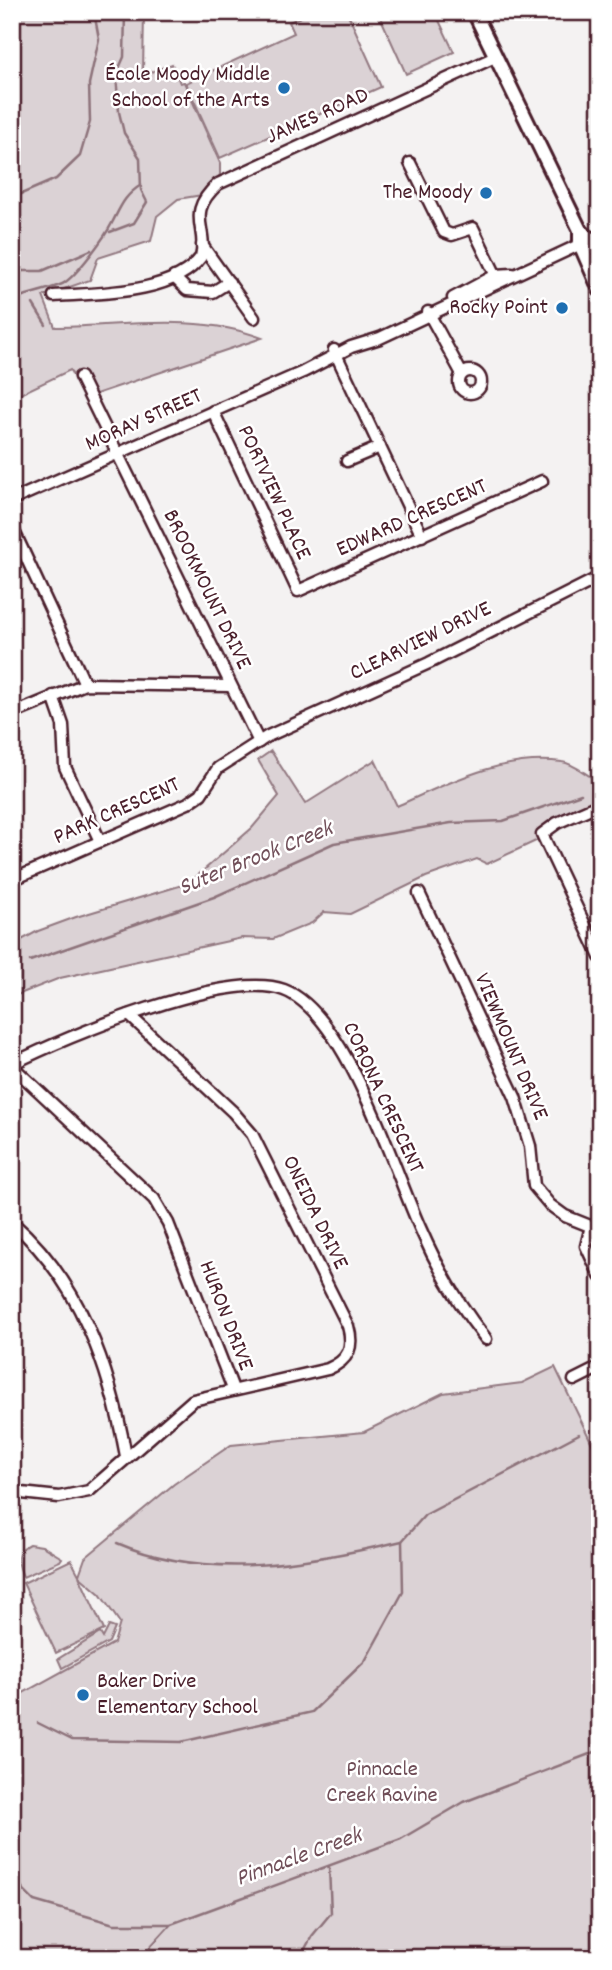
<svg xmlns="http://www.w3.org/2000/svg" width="612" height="1970" font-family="Dekko,sans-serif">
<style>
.green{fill:#dbd2d5;stroke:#927880;stroke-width:2}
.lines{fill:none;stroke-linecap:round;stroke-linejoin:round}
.stream{stroke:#8d727a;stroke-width:2.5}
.minor-casing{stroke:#4a1f2b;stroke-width:15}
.major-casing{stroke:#4a1f2b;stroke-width:18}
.minor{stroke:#fff;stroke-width:10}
.major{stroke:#fff;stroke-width:12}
.poi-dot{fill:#1f6fb2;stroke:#fff;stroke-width:2.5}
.labels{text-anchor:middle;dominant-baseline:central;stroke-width:5;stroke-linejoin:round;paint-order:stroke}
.poi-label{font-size:23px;fill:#4a1f2b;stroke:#fff;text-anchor:end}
.street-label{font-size:23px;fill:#4a1f2b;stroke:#fff}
.park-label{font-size:23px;fill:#6e4c56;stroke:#fff}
.water-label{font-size:24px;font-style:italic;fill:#714f59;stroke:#fff}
</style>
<rect width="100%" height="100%" fill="#f4f2f2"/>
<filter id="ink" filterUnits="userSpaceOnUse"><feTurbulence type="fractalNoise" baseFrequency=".0143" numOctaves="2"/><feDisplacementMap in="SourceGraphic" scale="14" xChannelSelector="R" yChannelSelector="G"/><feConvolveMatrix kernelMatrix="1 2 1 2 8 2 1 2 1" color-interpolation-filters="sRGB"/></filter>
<g filter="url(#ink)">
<g class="green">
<path d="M 12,12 L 144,12 L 143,75 L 172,64 L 180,83 L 184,82 L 220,163 L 220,175 L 202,195 L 178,199 L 157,216 L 151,241 L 98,258 L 90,280 L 43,296 L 55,327 C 122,326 199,313 262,338 L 93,395 L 83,374 L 74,378 L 70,370 L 12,398 Z"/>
<polygon points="312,12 347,12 381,87 220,158 186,83 294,33 289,22"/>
<polygon points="378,12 435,12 454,52 406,74"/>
<path d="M 271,751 L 305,804 L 375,760 L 397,806 C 448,783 504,754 562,762 C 572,763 583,772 591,777 L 600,775 L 600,798 L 540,829 L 538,840 L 487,864 L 477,859 L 426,877 L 350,914 L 324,912 L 312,923 L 273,939 L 242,938 L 60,978 L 12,997 L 12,945 L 38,931 L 76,917 L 189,883 L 252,828 L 279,796 L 258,760 Z"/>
<polygon points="555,1367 600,1460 600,1958 12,1958 12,1699 114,1643 120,1623 100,1594 79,1576 104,1630 56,1653 23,1583 71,1560 79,1575 85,1558 174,1484 231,1445 364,1432 443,1393 522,1383"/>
<path d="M 29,1544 L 42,1546 L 62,1558 L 60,1561 L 23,1577 C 18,1563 13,1552 29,1544 Z"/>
<polygon points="109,1626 115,1628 109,1642 62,1668 58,1659 100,1633 103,1638"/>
</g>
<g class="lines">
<g class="stream">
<polyline points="12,198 56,179 80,156 90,122 89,84 99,39 94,12"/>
<polyline points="110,232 134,223 147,202 141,190 140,158 124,133 119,112 116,75 124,57 125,12"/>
<polyline points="12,276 20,271 42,271 91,250"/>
<path d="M 12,299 C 22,296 59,287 64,283 C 77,275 105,237 112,223 C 121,206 124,196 141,185"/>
<polyline points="33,304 46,325"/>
<polyline points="30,961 214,897 334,843 451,823 503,821 581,794"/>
<path d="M 117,1543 C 208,1582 309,1563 402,1541"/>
<polyline points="38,1723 72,1740 181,1742 312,1712 365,1661 403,1592 402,1541 425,1515 579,1434"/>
<polyline points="12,1871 24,1891 34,1901 114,1924 171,1924 401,1839 464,1802 600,1750"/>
<polyline points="140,1958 171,1924"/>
<polyline points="300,1958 312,1936 331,1913 329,1867"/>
</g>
<g class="minor-casing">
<g id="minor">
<polyline points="410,163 444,232 452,235 473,228 498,280"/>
<polyline points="202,245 254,318"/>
<polyline points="174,277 187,290 213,292 229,282"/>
<path d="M 54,296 C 96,293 173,295 201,257 C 209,227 184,215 218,184 L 495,57"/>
<polyline points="453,298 496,275 512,274"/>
<polyline points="428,312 462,374"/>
<polyline points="334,350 422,536"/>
<circle cx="470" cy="382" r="11"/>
<polyline points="80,377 259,742"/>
<polyline points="213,411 298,591 542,481"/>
<polyline points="347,461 380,447"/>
<polyline points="12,500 303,372 351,347 380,338 600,235"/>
<polyline points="12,527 85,684"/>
<polyline points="53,696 63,725 65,767 100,841"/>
<polyline points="12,714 85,684 230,686"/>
<polyline points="600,804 557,823 542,834 600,957"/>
<polyline points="12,880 188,803 201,794 218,768 268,736 429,663 600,577"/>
<polyline points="419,893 515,1097 530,1146 534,1186 550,1205 565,1216 600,1230"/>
<path d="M 12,1064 C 68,1036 227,969 284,990 C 347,1014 393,1169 421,1230 C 438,1269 459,1305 486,1339"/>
<polyline points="12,1066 154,1199 168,1223 233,1389"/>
<path d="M 12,1222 C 81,1282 110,1369 126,1456"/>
<polyline points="591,1226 586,1246 600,1276"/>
<polyline points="574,1380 600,1367"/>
<path d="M 12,1492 L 59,1497 L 89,1491 L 193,1400 L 328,1369 C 349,1360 354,1347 348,1326 L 252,1134 L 233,1112 L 129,1015"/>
</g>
</g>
<g class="major-casing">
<g id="major">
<polyline points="474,12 580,230 590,239 600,258"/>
<polyline points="580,230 580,244 600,290"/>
</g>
</g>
<use href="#minor" class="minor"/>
<use href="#major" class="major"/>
</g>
</g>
<g class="poi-dot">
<circle cx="284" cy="88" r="7"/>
<circle cx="486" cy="193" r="7"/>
<circle cx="562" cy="308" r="7"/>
<circle cx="83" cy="1695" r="7"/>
</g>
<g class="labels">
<g class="poi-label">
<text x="270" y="75">École Moody Middle<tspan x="270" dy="26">School of the Arts</tspan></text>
<text x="472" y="193">The Moody</text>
<text x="548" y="308">Rocky Point</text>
<text x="97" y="1682" text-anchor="start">Baker Drive<tspan x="97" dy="26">Elementary School</tspan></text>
</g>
<g class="street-label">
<text transform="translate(318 117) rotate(-24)">JAMES ROAD</text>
<text transform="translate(144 421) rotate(-24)">MORAY STREET</text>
<text transform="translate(273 493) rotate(65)">PORTVIEW PLACE</text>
<text transform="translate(412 519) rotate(-24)">EDWARD CRESCENT</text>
<text transform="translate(206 590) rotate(64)">BROOKMOUNT DRIVE</text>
<text transform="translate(421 642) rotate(-26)">CLEARVIEW DRIVE</text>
<text transform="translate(117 812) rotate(-24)">PARK CRESCENT</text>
<text transform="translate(510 1047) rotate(67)">VIEWMOUNT DRIVE</text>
<text transform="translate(382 1098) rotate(65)">CORONA CRESCENT</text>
<text transform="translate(314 1213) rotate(64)">ONEIDA DRIVE</text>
<text transform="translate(225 1316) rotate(69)">HURON DRIVE</text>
</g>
<g class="park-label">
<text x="382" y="1770">Pinnacle<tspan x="382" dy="26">Creek Ravine</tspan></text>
</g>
<g class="water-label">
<text transform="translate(256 859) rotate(-22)">Suter Brook Creek</text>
<text transform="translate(299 1858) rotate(-20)">Pinnacle Creek</text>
</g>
</g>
<rect width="612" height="1970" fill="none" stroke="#fff" stroke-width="42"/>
<rect x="21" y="21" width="570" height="1928" fill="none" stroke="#4a1f2b" stroke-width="2.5" filter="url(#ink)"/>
</svg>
